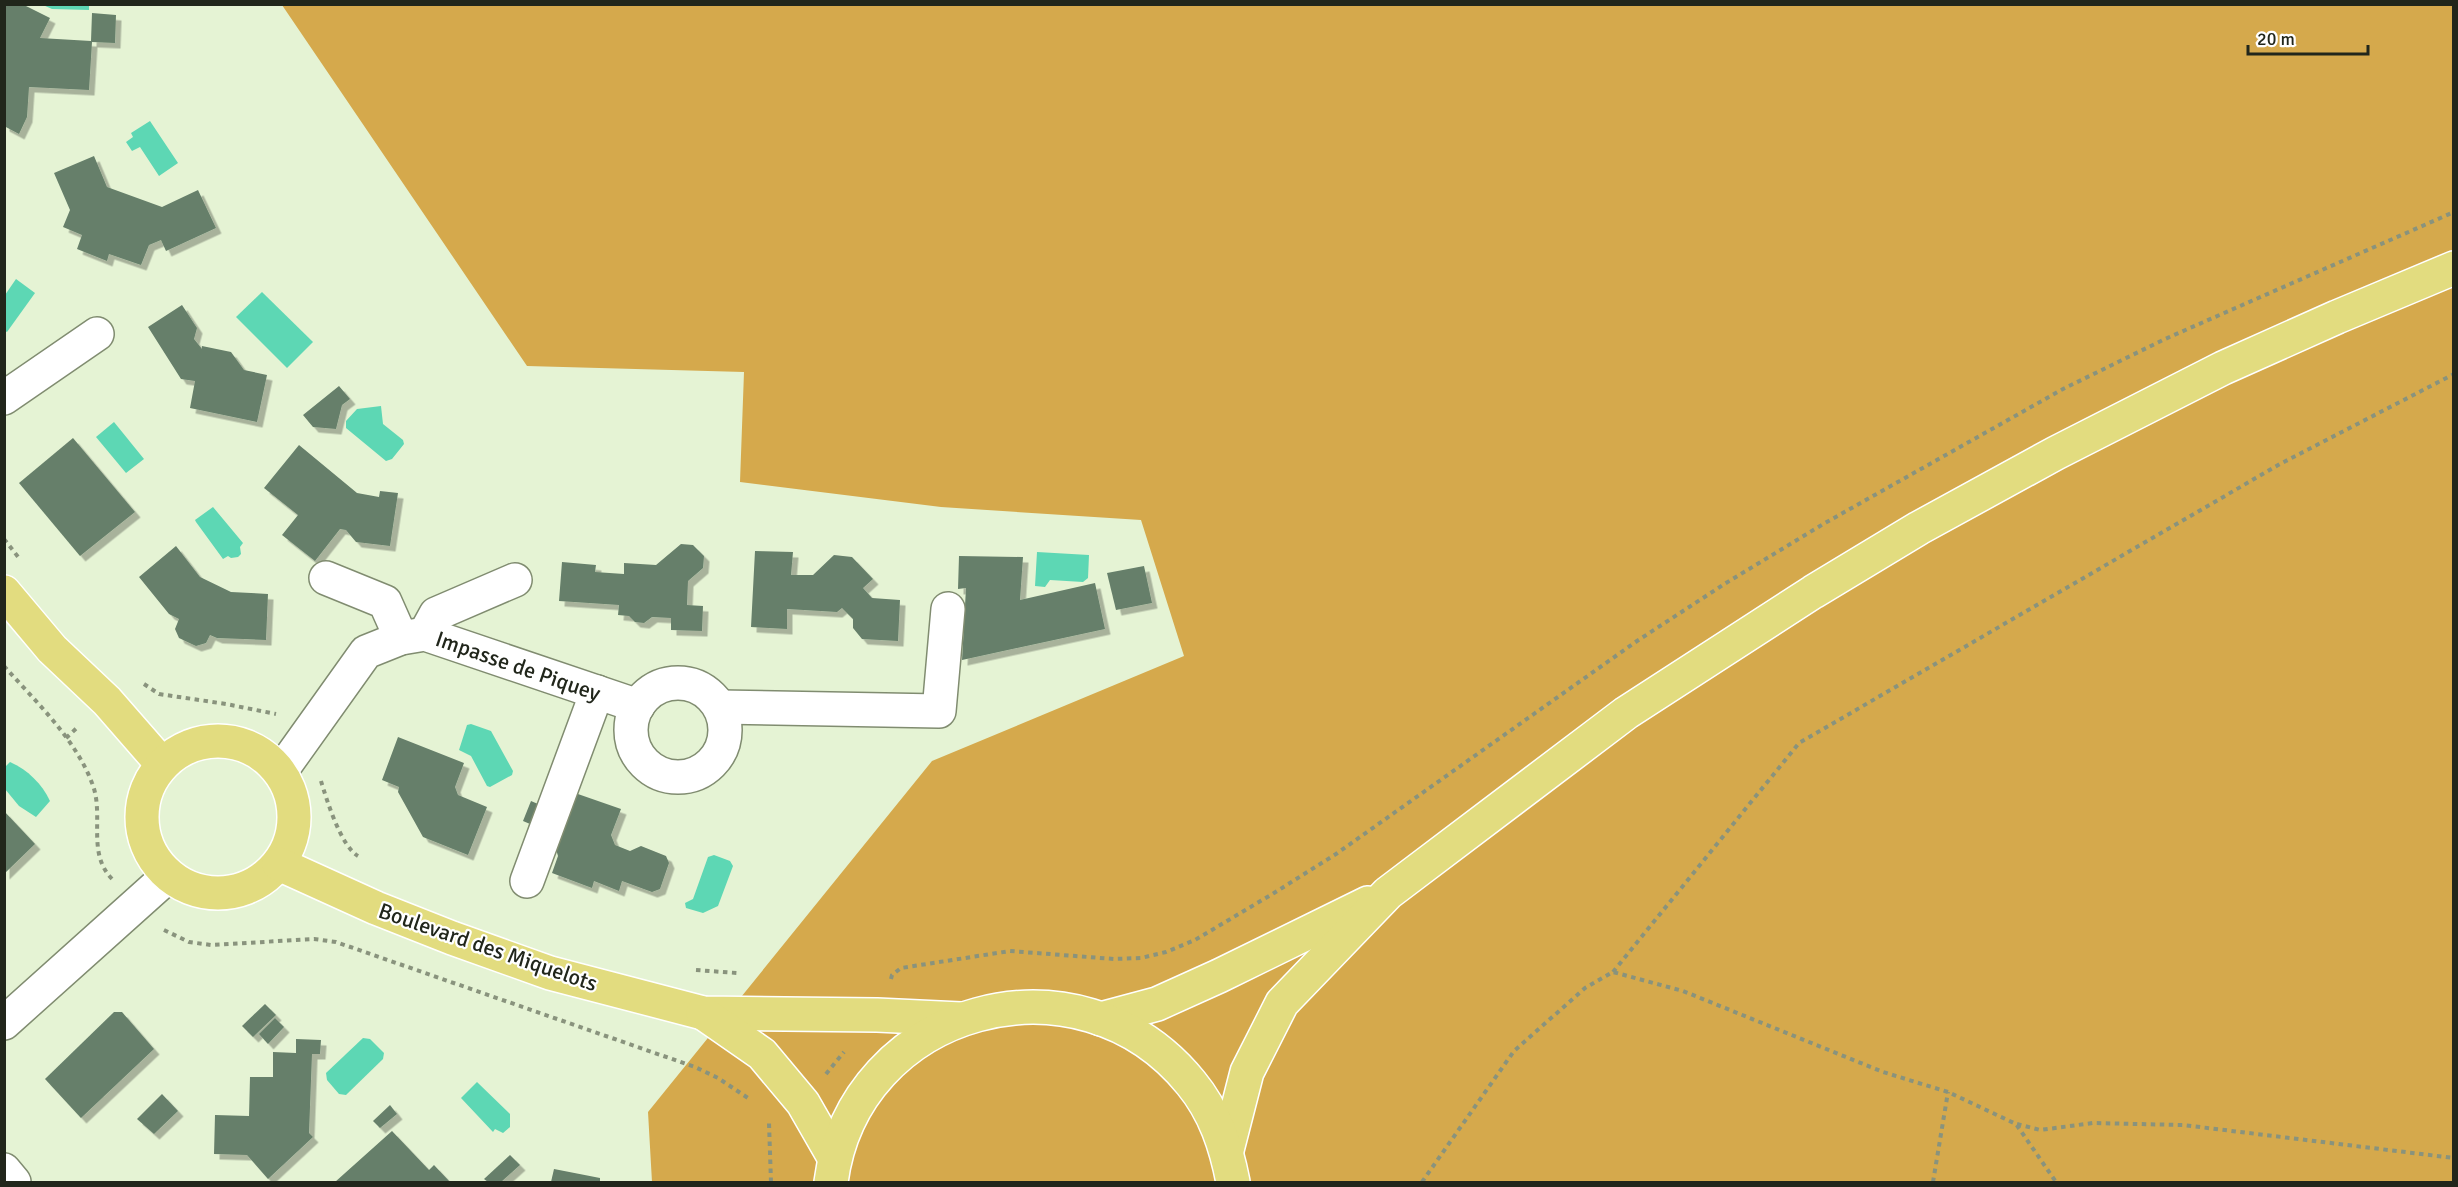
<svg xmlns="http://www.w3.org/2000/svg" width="2458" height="1187" font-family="Signika,sans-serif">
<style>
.forest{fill:#d5a94c}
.water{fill:#5dd7b4}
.building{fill:#667f6a;filter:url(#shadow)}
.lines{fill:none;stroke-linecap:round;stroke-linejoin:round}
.minor-casing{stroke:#808c70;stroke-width:36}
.major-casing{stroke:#fff;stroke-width:36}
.path{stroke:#89937d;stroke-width:4;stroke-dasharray:4.5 4.5;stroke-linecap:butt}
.minor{stroke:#fff;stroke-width:33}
.major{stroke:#e2dc7f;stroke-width:33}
.labels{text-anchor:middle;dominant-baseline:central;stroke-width:4.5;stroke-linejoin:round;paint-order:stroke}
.street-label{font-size:22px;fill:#21261b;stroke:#fff}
</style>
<defs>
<filter id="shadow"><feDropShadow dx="5.5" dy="5.5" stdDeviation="0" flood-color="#0004"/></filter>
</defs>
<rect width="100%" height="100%" fill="#e5f3d4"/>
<polygon class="forest" points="282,5 2453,5 2453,1182 652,1182 648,1112 932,761 1184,656 1141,520 941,507 740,482 744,372 527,366"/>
<g class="water">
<polygon points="43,5 89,5 89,10 52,9"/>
<polygon points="150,121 178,163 159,176 140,147 132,151 126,142 133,137 131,133"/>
<polygon points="16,279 35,293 7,332 5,331 5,295"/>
<polygon points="262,292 313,342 287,368 236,317"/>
<polygon points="381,406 383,424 403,440 404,444 392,459 386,461 346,428 346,421 357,409"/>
<polygon points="114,422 144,459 126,473 96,437"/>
<polygon points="213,507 243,543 240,547 241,554 238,557 231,558 228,556 223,559 196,522 195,520"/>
<polygon points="1037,552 1089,555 1088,578 1083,582 1050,580 1045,587 1035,586"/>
<polygon points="471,724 491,731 513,771 512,775 490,787 487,786 471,756 459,750 467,725"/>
<path d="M 10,762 C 28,770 42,784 50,801 L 36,817 L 19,806 L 5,789 L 5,767 Z"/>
<polygon points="714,855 730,861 733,866 718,906 703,913 686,908 685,903 693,899 708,857"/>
<polygon points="363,1038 370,1039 384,1053 383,1059 346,1095 339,1094 327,1080 326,1073"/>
<polygon points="477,1082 510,1114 510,1127 503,1133 495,1129 493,1132 461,1098"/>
</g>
<g class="building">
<polygon points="4,4 22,4 50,18 40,38 91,41 92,13 116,15 115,43 92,42 89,90 29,87 27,117 19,134 4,126"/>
<polygon points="94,156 107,187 162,207 198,190 216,228 166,251 161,240 149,245 141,265 109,254 107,261 77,249 82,235 63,227 70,210 54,173"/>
<polygon points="182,305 197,328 194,339 202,349 202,346 231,352 244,370 267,375 257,422 190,408 195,381 181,379 148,327"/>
<polygon points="339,386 350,399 342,405 336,429 313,427 303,415"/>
<polygon points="73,438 135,512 80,556 19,483"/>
<polygon points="299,445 357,493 379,497 380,491 398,493 390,546 356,542 346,530 340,529 315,561 282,535 298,515 264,488"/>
<polygon points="681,544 693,545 704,556 703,568 688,581 687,605 703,606 702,631 671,630 671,618 652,617 644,623 635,622 629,616 618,615 619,605 559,601 562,562 596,565 595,572 624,574 624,563 656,565"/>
<polygon points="176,546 200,577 231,592 268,594 266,640 217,638 210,635 206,643 196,646 179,638 175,629 179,619 169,614 139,577"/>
<polygon points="755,551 793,552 791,575 813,575 834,555 852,557 873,579 863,588 872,598 900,600 898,641 862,639 853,628 853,619 842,608 837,612 787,609 787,629 751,627"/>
<polygon points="959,556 1023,557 1020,600 1095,583 1105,629 962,660 966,588 958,589"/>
<polygon points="1144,566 1152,603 1116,610 1107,573"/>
<polygon points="398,737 464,763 455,787 458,795 487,807 468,855 423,837 398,792 399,787 382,780"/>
<polygon points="575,793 621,809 611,835 615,845 630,851 641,846 666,856 669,863 660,889 652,892 622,881 619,891 594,881 592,888 552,873 558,856 555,846"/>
<polygon points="531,801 545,807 537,827 523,821"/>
<polygon points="4,811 35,844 4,874"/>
<polygon points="265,1004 276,1015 253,1037 242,1026"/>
<polygon points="114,1012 122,1012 154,1049 81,1118 45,1079"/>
<polygon points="275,1018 284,1027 268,1044 259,1034"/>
<polygon points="296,1039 321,1040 320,1054 312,1054 309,1133 313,1137 268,1179 247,1155 214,1154 215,1115 249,1116 250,1077 273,1077 273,1052 296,1053"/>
<polygon points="162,1094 178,1111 154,1134 137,1119"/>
<polygon points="390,1105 397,1114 380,1128 373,1121"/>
<polygon points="392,1131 429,1170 434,1165 450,1182 335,1182"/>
<polygon points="510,1155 520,1165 501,1182 488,1182 484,1179"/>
<polygon points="554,1169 600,1178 600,1182 551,1182"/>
</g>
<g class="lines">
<g class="minor-casing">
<g id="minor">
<polyline points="4,398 97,334"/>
<polyline points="326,578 385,602 401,638"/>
<polyline points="425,634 436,614 515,580"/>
<circle cx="678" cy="730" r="47"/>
<polyline points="720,707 939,711 948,609"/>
<polyline points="281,771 366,652 401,638 425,634 638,706"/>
<polyline points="527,881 597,692"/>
<polyline points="4,1023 168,876"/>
<polyline points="4,1170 14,1182"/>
</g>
</g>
<g class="major-casing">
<g id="major">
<polyline points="4,592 52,649 107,701 162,764"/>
<circle cx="218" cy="817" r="76"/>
<polyline points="279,864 376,908 452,938 550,973 703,1013 877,1015 961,1019"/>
<polyline points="703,1013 762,1054 803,1103 834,1157"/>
<polyline points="1101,1019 1157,1004 1219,976 1368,903"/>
<polyline points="1227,1150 1247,1072 1282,1003 1388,893 1626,713 1813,592 1919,528 2056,453 2223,368 2337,317 2454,268"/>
<path d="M 831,1182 C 854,1006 1079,945 1191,1083 C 1215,1112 1226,1146 1233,1182"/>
</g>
</g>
<g class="path">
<polyline points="4,539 19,558"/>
<path d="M 4,666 C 35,701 75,738 92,783 C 105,815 86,852 112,879"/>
<polyline points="144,684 159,694 226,704 276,714"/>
<polyline points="66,738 79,726"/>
<path d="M 321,781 C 327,801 341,846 358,856"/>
<polyline points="164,930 189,942 211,945 314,939 336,942 695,1067 718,1078 748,1098"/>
<polyline points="696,970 737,973"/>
<polyline points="1613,972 1799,743 2280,464 2454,374"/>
<polyline points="891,979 892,975 901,968 1010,951 1114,959 1141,958 1166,952 1195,940 1274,893 1336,854 1637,641 1726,583 1825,523 2063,389 2165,339 2454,212"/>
<polyline points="826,1074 844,1052"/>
<polyline points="2017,1124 2040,1130 2093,1123 2183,1125 2454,1158"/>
<polyline points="771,1182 769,1123 771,1122"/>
<polyline points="1422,1182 1514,1051 1585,988 1613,972 1683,991 1883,1072 1948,1092 2016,1124 2056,1182"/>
<polyline points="1933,1182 1948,1092"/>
</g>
<use href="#minor" class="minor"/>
<use href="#major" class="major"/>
</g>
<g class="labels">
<g class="street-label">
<text transform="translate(518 666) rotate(19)">Impasse de Piquey</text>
<text transform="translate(488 947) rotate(19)">Boulevard des Miquelots</text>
</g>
</g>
<rect width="2458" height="1187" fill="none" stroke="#21261b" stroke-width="12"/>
<path d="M2248 45v9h120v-9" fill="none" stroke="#21261b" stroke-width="3"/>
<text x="2257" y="45" font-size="18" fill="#21261b" stroke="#ffffff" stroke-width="4.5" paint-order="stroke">20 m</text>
</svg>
